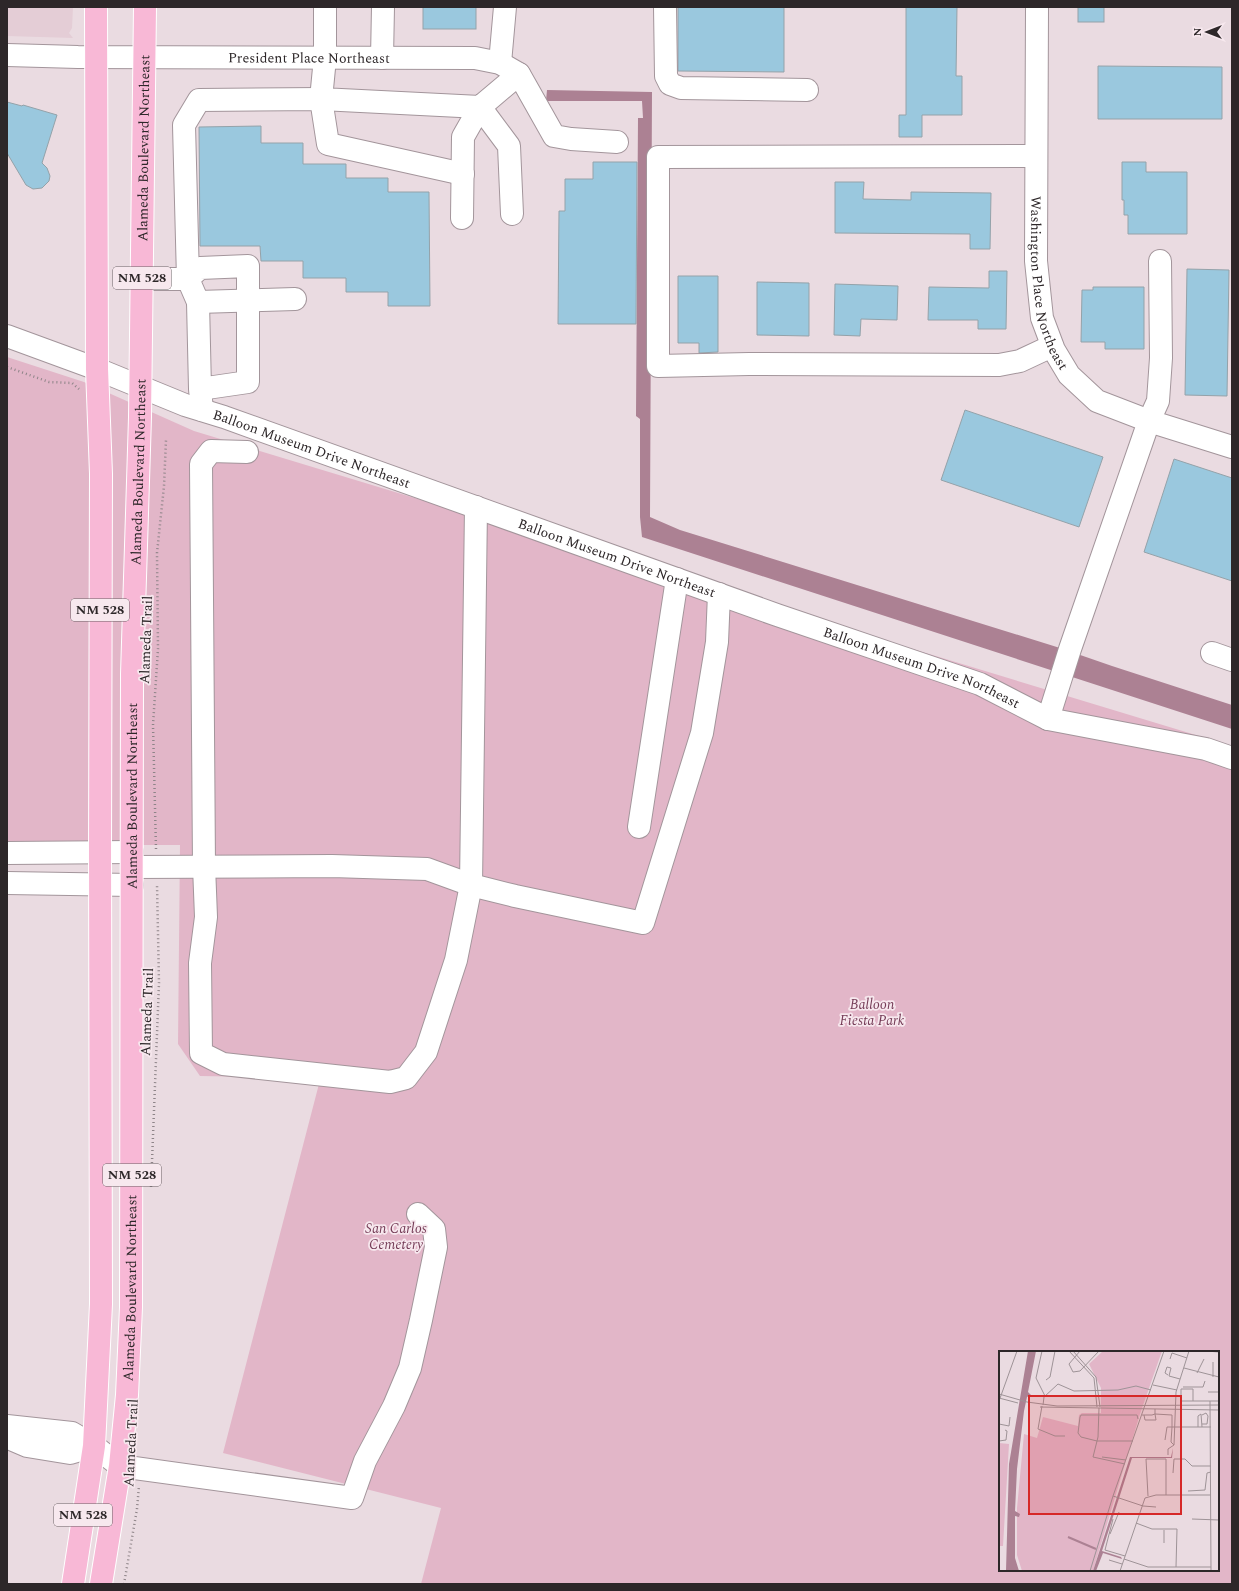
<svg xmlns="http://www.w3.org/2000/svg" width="1239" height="1591" font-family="Spectral,serif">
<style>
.built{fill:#e4cdd6}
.green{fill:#e2b6c8;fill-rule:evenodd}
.water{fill:#ac8193}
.building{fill:#9ac8de;stroke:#94a2a9}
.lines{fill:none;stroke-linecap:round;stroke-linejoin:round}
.minor-casing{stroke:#a3959b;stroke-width:24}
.major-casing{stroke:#fff;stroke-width:24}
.path{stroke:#8e8488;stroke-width:2.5;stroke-dasharray:1 3;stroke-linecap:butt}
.minor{stroke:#fff;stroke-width:22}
.major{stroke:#f8b8d6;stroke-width:22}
.labels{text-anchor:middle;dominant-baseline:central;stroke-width:3.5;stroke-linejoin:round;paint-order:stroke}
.shield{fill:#f7e8ee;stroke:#6a6164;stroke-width:1}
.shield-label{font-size:13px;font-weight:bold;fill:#2d2729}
.street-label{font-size:14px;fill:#2d2729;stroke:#f7e8ee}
.park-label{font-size:14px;font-style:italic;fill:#753c57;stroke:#f7e8ee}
.inset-river{fill:none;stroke:#ac8193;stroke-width:2}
.inset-road{fill:none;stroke:#9e9397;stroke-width:1}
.view{fill:#d62828;fill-opacity:0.15;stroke:#d62828;stroke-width:2}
.inset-edge{fill:none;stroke:#2d2729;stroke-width:2}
</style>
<rect width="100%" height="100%" fill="#eadbe1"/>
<polygon class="built" points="7,7 73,7 72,28 69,33 73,38 7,36"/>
<path class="green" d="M 7,357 L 84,382 L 194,431 L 1232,746 L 1232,1584 L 421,1584 L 441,1508 L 223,1453 L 320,1080 L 327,1078 L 200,1076 L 178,1044 L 180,845 L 7,845 ZM 1000,1352 L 1218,1352 L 1218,1570 L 1000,1570 Z"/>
<polygon class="water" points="547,90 652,92 650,517 680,530 1060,648 1112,666 1232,705 1232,729 642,537 640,517 640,419 636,416 638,118 643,118 642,101 546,101"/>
<g class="building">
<rect x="423" y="7" width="53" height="22"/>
<polygon points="678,7 784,7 784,72 678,71"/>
<polygon points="906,7 957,7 956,76 962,76 962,115 922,115 922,137 899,137 899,115 906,115"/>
<rect x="1078" y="7" width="26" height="15"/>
<polygon points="1098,66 1222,67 1222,119 1098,119"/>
<polygon points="7,102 22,106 23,105 57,115 42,163 47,168 50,176 49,181 42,188 33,189 26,185 7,153"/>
<polygon points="261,126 261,143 303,143 303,164 346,164 346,178 388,178 388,192 429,192 430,306 388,306 388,292 346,292 346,278 303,278 303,261 261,261 260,246 200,246 199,127"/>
<polygon points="593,162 637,162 636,324 558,324 559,211 565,211 565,179 593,179"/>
<polygon points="1122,162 1146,162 1146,172 1187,172 1187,234 1128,234 1128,215 1124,215 1124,200 1122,200"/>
<polygon points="835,182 864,182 863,199 911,200 911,192 991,193 990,249 970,249 970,234 835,233"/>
<polygon points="1187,269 1229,270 1227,396 1185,395"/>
<polygon points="989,271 1007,271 1006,329 978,329 978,320 928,320 929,287 989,288"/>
<polygon points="678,276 718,276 718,352 699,353 699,343 678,343"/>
<polygon points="757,282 809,283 809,336 757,335"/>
<polygon points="835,284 898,286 897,320 861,319 860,336 834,335"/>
<polygon points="1093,287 1144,287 1144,349 1105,349 1105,342 1081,342 1082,290 1093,290"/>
<polygon points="965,410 1103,457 1079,527 941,480"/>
<polygon points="1174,459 1232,478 1232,581 1144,552"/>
</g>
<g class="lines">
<g class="minor-casing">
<g id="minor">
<polyline points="325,7 325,58 321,99 480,107 519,74"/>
<polyline points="665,7 666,76 670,84 681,88 807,90"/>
<path id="s1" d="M 1037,7 L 1036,261 L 1042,318 L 1054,350 L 1069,375 L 1097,401 L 1149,421 L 1232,447"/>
<path id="s2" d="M 7,55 L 78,57 L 475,58 L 500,63 L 519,74 L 554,136 L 571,139 L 617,142"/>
<polyline points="382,58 383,7"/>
<polyline points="500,63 505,7"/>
<polyline points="1036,156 658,157 658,366 749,364 999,365 1020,361 1052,346"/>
<polyline points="462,218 463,137 480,107 509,146 512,214"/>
<polyline points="142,279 188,279 184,125 199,100 321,99 328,144 463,174"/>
<polyline points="198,302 295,299"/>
<path id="s3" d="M 7,336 L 97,369 L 185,405 L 224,417 L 777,615 L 980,684 L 1048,719 L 1206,749 L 1232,758"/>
<polyline points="200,389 248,382 248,266 200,268 188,279 198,302 200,389 202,410"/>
<polyline points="247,452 211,451 201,464 204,866 206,917 200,963 201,1053 223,1064 390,1082 406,1078 426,1052 456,960 471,885 476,507"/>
<polyline points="1212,653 1232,660"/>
<polyline points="1048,719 1070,649 1149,421 1158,401 1161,358 1160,261"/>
<polyline points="639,827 677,579"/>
<polyline points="7,853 132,852"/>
<polyline points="132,867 332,866 427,869 471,885 515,896 643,923 702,733 717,642 719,594"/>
<polyline points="7,883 132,885"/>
<polyline points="7,1426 72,1433 94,1446 120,1466 352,1498 365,1461 394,1406 410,1368 421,1320 436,1247 434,1229 418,1214"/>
<polyline points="8,1427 13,1440 27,1446 70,1453 94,1446"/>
</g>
</g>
<g class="major-casing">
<g id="major">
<polyline points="73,1584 94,1446 101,1304 100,852 101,474 97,369 96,7"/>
<path id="s4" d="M 101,1584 L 120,1466 L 127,1395 L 131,1307 L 132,674 L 140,417 L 145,7"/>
</g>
</g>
<g class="path">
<polyline points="7,367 49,382 72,383 79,389"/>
<polyline points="156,849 153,725 158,649 157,553 164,486 166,440"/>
<polyline points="151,1187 159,983 157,884"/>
<polyline points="124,1584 137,1509 139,1486"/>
</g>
<use href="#minor" class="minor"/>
<use href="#major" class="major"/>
</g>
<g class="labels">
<g class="shield">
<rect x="113" y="267" width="58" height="22" rx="3"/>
<rect x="71" y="599" width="58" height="22" rx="3"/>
<rect x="103" y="1164" width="58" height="22" rx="3"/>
<rect x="54" y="1504" width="58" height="22" rx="3"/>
</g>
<g class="shield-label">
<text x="142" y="278">NM 528</text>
<text x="100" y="610">NM 528</text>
<text x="132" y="1175">NM 528</text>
<text x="83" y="1515">NM 528</text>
</g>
<g class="street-label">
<text stroke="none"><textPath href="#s2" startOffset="302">President Place Northeast</textPath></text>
<text stroke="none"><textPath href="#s4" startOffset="1438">Alameda Boulevard Northeast</textPath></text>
<text stroke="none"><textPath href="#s1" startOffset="278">Washington Place Northeast</textPath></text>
<text stroke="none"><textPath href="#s3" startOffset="325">Balloon Museum Drive Northeast</textPath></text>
<text stroke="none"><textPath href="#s4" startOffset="1114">Alameda Boulevard Northeast</textPath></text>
<text stroke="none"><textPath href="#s3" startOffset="649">Balloon Museum Drive Northeast</textPath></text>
<text transform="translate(146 640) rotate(-88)">Alameda Trail</text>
<text stroke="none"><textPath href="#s3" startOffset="973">Balloon Museum Drive Northeast</textPath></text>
<text stroke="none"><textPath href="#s4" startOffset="790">Alameda Boulevard Northeast</textPath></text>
<text transform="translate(147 1012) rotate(-88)">Alameda Trail</text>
<text stroke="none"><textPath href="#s4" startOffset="298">Alameda Boulevard Northeast</textPath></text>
<text transform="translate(131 1443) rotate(-87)">Alameda Trail</text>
</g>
<g class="park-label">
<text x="872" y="1004">Balloon<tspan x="872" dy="16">Fiesta Park</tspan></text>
<text x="396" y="1228">San Carlos<tspan x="396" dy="16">Cemetery</tspan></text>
</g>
</g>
<g transform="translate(999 1351)">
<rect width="220" height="220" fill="#eadbe1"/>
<path d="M 104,0 L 163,0 L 141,63 L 94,220 L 23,220 L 18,204 L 18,157 L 25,83 L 38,87 L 44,66 L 79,75 L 80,64 L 83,62 L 102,62 L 102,37 L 90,13 ZM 0,92 L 10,93 L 4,195 L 0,195 Z" fill="#e2b6c8"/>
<path d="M 29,0 L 37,0 L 29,41 L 32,44 L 28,46 L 25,60 L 18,118 L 16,160 L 21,163 L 20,166 L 16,165 L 16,207 L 20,220 L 7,220 L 10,113 ZM 174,97 L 173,107 L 133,107 L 103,200 L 122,206 L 123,208 L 104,202 L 97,220 L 94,220 L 131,106 L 172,106 Z" fill="#ac8193"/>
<path class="inset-river" d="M 69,186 L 97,198"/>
<path class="inset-road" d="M 43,0 L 37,27 L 46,45M 70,0 L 95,27 L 98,56M 74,0 L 97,26 L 101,56M 81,0 L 70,13 L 74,21 L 81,20 L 100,0M 207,0 L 220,1M 171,8 L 173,2 L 188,7M 185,17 L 220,26M 198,22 L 205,8M 169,24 L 166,22 L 168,16 L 172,17 L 170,25 L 181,28M 214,26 L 214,11M 47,29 L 51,26 L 56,0M 154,34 L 178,39M 184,36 L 204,36 L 206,30M 209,41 L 220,41 L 220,50M 0,43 L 28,51 L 58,55 L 220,54M 0,47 L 19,52M 0,50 L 18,0M 194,50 L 194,38 L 182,38 L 182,50 L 220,50M 211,50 L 212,220M 44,54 L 45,46 L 59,33 L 75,40 L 119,39 L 137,35 L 152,39M 43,55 L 39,78 L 56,85 L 66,85M 41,56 L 220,59M 100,57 L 99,86 L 94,106 L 126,113M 156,58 L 156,63 L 173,64 L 173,76 L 168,76 L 166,89M 143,64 L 153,64 L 156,63 L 157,69 L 146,69 L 145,64M 203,64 L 207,62 L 209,65 L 208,73 L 203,73M 0,73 L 10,75 L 11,66M 199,76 L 199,65 L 202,63 L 203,76M 0,90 L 7,89 L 8,80 L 6,79M 134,90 L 98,90 L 82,86 L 79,82 L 81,66 L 82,64 L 138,64 L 139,68M 175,94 L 177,41 L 190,0M 175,94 L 172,91 L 173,76 L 212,76M 169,104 L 169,98 L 175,94M 103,106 L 127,109M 174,122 L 175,108 L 186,108 L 193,115 L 212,115M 189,140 L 206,139 L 208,122 L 212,121M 114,145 L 144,155 L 157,156M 149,145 L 147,108 L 167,108 L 167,144M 114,168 L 106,199 L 126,205M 193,168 L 220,169M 137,172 L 153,178 L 178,178 L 177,216M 111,183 L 120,161M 165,192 L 165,179M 125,208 L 149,216 L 212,216M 110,209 L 123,213M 91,220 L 114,145 L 165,0M 121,220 L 146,147 L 157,144 L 212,144"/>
<path class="view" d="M 30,45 L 182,45 L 182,163 L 30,163 Z"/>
<rect width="220" height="220" class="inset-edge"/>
</g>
<rect width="1239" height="1591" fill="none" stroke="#2d2729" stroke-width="16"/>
<g transform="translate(1207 32) rotate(270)" stroke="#f7e8ee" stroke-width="3" paint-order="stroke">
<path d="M0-3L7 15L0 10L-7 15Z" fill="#2d2729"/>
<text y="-6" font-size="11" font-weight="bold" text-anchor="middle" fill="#2d2729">N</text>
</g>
</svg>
